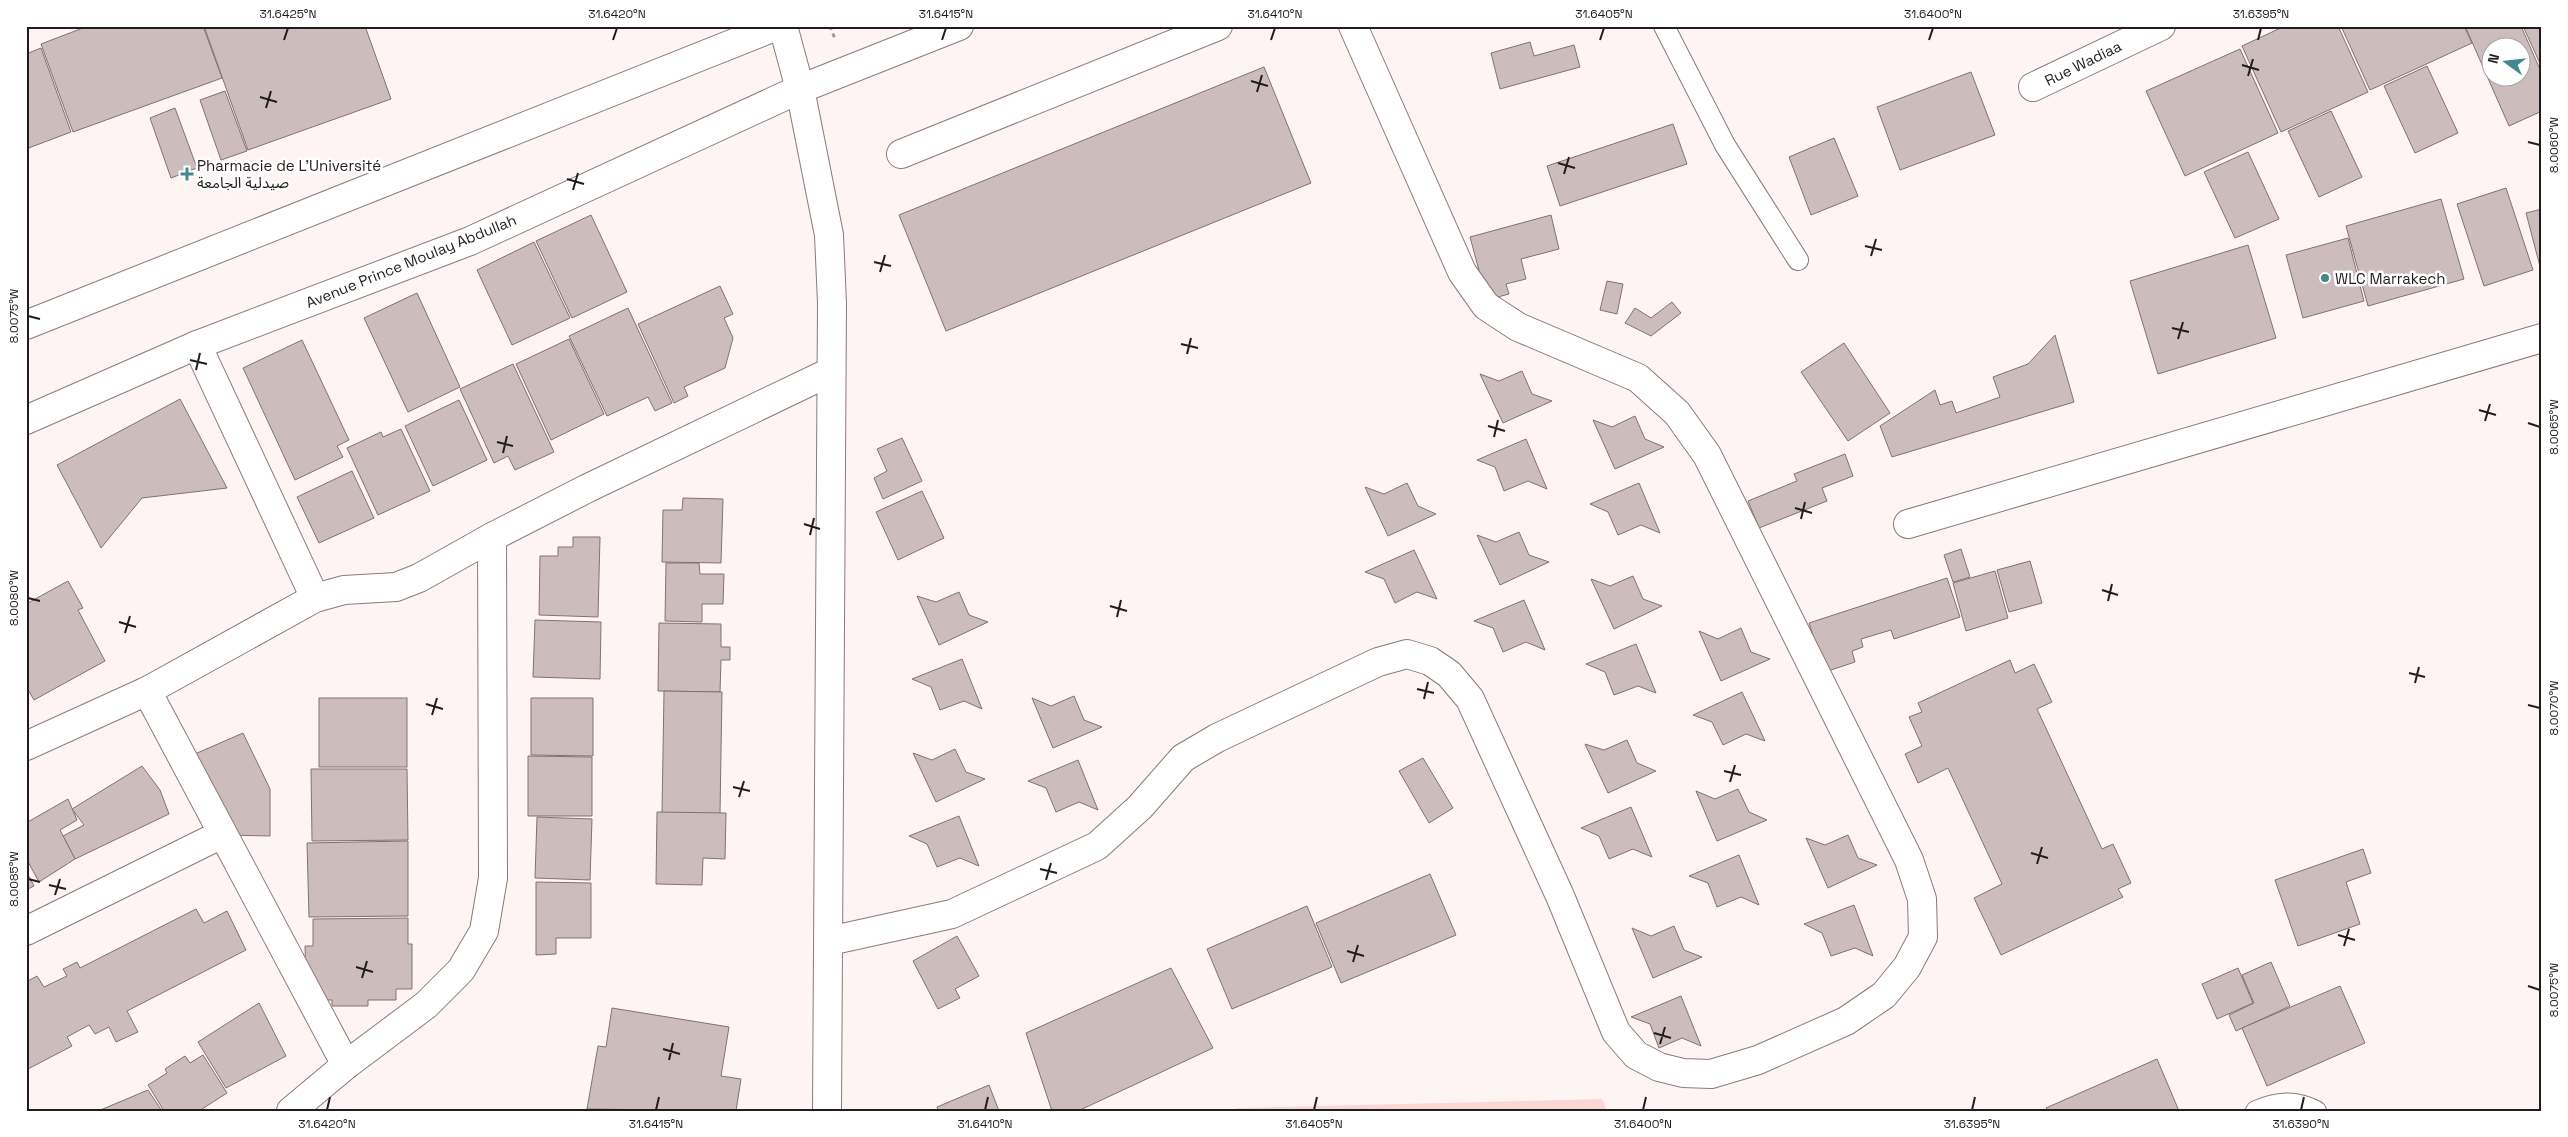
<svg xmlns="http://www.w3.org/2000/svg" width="2568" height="1137" font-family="'Space Grotesk','Noto Sans Arabic',sans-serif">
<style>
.green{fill:#fcd5d5}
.building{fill:#ccbcbc;stroke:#817272;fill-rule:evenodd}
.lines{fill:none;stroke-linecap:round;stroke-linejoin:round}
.lane-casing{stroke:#8a7b7b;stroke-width:22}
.street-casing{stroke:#8a7b7b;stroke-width:30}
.primary-casing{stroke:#8a7b7b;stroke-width:30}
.path{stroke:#a29a9a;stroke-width:3;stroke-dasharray:4 4;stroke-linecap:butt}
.lane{stroke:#fff;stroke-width:20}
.street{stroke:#fff;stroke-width:28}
.primary{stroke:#fff;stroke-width:28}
.ticks{fill:none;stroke:#221d1d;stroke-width:2}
.poi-dot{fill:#41898c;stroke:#fff;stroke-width:2}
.labels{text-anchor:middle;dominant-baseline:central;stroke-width:5;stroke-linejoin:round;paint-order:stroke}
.street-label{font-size:15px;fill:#221d1d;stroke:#fff}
.poi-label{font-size:15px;fill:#221d1d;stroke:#fff;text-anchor:start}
.neatline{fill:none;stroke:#221d1d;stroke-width:2}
.ticks-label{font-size:12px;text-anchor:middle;fill:#221d1d}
</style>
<rect width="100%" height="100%" fill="#fff4f4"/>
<polygon class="green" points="1602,1099 1607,1111 1232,1111 1238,1108"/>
<g class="building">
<polygon points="88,26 203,26 222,78 73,132 41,44"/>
<polygon points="204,26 365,26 391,99 248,150"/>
<polygon points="2285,26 2338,26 2368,92 2281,132 2242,46"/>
<polygon points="2341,26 2464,26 2472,43 2370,90"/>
<path d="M 2465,26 L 2521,26 L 2542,74 L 2542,111 L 2509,126 ZM 2490,48 L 2520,48 L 2520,78 L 2490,78 Z"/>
<polygon points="2523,26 2542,26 2542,68"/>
<polygon points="1530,42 1534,56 1574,45 1580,67 1500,89 1491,53"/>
<polygon points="41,48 71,132 26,149 26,54"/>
<polygon points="2240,49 2278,133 2185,176 2146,91"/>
<polygon points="2427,66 2458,133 2415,153 2384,86"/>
<polygon points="1264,67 1311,183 946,331 899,215"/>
<polygon points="1971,72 1995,135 1900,170 1877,107"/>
<polygon points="225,91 247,151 221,160 200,100"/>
<polygon points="175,108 197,168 171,178 150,118"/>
<polygon points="2331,111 2362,177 2319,197 2288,131"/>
<polygon points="1673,124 1687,164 1560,206 1547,166"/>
<polygon points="1834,138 1858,196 1811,215 1789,157"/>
<polygon points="2248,152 2279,219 2235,238 2204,172"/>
<polygon points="2506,188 2533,270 2484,286 2457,204"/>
<polygon points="2441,199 2464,279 2368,306 2346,226"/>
<polygon points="2542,209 2542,274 2526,213"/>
<polygon points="591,215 627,292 572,318 536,241"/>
<polygon points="1551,215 1559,249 1521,259 1526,279 1506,284 1509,294 1487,300 1470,237"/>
<polygon points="2348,238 2364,301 2303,318 2286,255"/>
<polygon points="534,242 570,318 512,345 477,270"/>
<polygon points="2248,245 2276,338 2158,374 2130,281"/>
<polygon points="1607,281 1623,284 1617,314 1600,310"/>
<polygon points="720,286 733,314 724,318 733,338 725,368 684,387 688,396 674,403 638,324"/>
<polygon points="417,293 460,387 408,412 364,318"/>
<polygon points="1672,302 1681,313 1651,336 1625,323 1635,308 1651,318"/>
<polygon points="628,308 672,403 655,411 648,397 607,416 569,336"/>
<polygon points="2055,335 2074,402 1892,457 1880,426 1935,390 1940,405 1952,401 1956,413 2000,397 1993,377 2028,364"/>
<polygon points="569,339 604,414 551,440 516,364"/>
<polygon points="302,340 349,440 337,446 343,457 295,480 243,368"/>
<polygon points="1844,343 1890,413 1848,441 1801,372"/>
<polygon points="513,364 554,452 515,470 508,456 494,463 460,389"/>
<polygon points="1522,371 1532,394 1552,401 1503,423 1480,374 1499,381"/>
<polygon points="180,399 227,488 142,498 101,548 57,465"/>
<polygon points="459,400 487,460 433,486 405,426"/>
<polygon points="1635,416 1645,439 1664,447 1615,469 1593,420 1612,427"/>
<polygon points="401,429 430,491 378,515 347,448 381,432 383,437"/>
<polygon points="902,438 922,481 883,499 874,478 887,471 877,449"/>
<polygon points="1526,439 1547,489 1528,481 1504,491 1495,467 1477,460"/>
<polygon points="1845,454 1853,476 1822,488 1827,501 1759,528 1748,501 1797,481 1794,474"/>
<polygon points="352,471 374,518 319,543 297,497"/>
<polygon points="1407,483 1418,506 1436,514 1388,536 1365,487 1384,494"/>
<polygon points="1639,483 1660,533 1641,525 1618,535 1608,512 1590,504"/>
<polygon points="922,491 944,538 898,560 876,512"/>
<polygon points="683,498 723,499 721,563 662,562 663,510 682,510"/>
<polygon points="1519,532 1529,555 1549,562 1500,585 1477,535 1496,542"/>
<polygon points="573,537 600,537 598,617 539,615 540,556 558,556 558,547 573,547"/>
<polygon points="1961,549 1970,577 1953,582 1944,555"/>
<polygon points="1414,550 1437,599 1417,592 1395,603 1384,579 1365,572"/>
<polygon points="2030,561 2042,603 2009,612 1997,570"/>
<polygon points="666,563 699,563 700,574 724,574 723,604 702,604 702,622 665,621"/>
<polygon points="1995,571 2008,618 1966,631 1953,583"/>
<polygon points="1633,576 1643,599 1662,606 1614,629 1591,579 1610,586"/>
<polygon points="1947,578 1960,617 1894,639 1891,630 1861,639 1863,647 1852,651 1855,662 1825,672 1809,623"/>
<polygon points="68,581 83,608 78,610 105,661 34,700 26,686 26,604"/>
<polygon points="959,592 969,615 988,622 939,645 917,596 936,602"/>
<polygon points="1524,600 1545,650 1526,642 1503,652 1493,628 1474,621"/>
<polygon points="535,620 601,622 600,679 533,677"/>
<polygon points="659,623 721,624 721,647 730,647 730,660 721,660 720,692 658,691"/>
<polygon points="1741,628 1751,652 1770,659 1721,681 1699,631 1718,639"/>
<polygon points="1636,644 1656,693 1638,686 1614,695 1605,672 1586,664"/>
<polygon points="962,659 982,709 964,701 940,710 931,687 912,679"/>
<polygon points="2010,660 2015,673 2034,664 2052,702 2037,709 2102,849 2113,844 2131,883 2118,889 2123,897 2001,955 1974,898 2002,884 1948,768 1918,783 1905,754 1922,746 1909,717 1922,712 1918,703"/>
<polygon points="664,691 722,692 720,814 662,813"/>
<polygon points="1742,692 1765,741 1746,734 1723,745 1712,722 1693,715"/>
<polygon points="1074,696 1084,720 1102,727 1053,748 1032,698 1051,706"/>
<rect x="319" y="698" width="88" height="69"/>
<polygon points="531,698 593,698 593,756 531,755"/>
<polygon points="243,733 270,789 270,836 226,835 188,757"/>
<polygon points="1627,740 1637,763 1656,771 1608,793 1585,744 1604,750"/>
<polygon points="955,749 966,772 985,779 936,802 913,753 932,760"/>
<polygon points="528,756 592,757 592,816 528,816"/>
<polygon points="1423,758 1453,808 1429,823 1399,771"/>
<polygon points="1078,760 1098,810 1079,802 1056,812 1046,788 1028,781"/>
<polygon points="142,766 160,790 169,814 75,859 63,836 84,825 72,809"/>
<polygon points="311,769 407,769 408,840 312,841"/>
<polygon points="1738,789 1749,812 1767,820 1717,841 1696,791 1715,799"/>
<polygon points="68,799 77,820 60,830 75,859 39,882 26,858 26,823"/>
<polygon points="1631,807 1652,857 1633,849 1609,859 1599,836 1581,828"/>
<polygon points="657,812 726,813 725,859 703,858 702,885 656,884"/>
<polygon points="959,816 979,866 960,858 937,867 927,844 909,836"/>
<polygon points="537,817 592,819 590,880 535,878"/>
<polygon points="1848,835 1858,858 1877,865 1828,888 1806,838 1825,845"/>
<polygon points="408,841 408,916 309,917 307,843"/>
<polygon points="2363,849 2371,873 2346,882 2360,924 2298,946 2275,880"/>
<polygon points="1739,855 1759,905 1741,897 1717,907 1708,883 1689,876"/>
<polygon points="26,871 34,886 26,890"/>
<polygon points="1430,874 1456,935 1341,983 1316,923"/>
<polygon points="536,882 591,883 591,938 556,938 556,954 536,955"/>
<polygon points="1854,905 1873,956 1855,948 1831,956 1822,933 1804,924"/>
<polygon points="1307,906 1332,967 1232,1009 1207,949"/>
<polygon points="196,909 204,923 227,911 246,950 127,1011 138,1032 116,1042 109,1027 95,1034 89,1025 67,1037 72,1046 26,1070 26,982 37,976 44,987 67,976 63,969 77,962 80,968"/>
<polygon points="408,918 408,944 412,944 412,989 396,989 396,1000 368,1000 368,1006 332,1006 332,1000 318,1000 306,977 305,946 313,946 313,919"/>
<polygon points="1674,926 1684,950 1702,957 1653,978 1632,928 1651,936"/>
<polygon points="957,936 979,976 955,989 960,998 938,1009 913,961"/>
<polygon points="2271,962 2290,1006 2236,1031 2229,1015 2254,1003 2242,975"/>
<polygon points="1171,968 1213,1048 1078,1111 1052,1111 1026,1033"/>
<polygon points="2238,968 2253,1003 2217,1019 2202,984"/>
<polygon points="2340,986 2365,1043 2267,1086 2242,1028"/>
<polygon points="1681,996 1701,1046 1682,1038 1659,1048 1650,1024 1631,1017"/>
<polygon points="259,1003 286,1056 226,1088 198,1042"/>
<polygon points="612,1008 729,1027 721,1076 741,1079 736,1111 587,1109 598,1046 606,1047"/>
<polygon points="203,1055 227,1093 199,1111 164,1111 148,1085 167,1073 165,1069 185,1056 190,1063"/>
<polygon points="2157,1059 2179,1111 2048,1111 2046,1108"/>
<polygon points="989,1085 999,1111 938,1111 937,1107"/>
<polygon points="148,1090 162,1111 98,1111"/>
</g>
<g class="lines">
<g class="lane-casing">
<g id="lane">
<polyline points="1664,26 1725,145 1798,260"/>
<path d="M 2256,1111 C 2277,1102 2295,1100 2316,1111"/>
</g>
</g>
<g class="street-casing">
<g id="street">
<polyline points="783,26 800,89 829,235 832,303 827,1111"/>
<polyline points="2033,87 2161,26"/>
<polyline points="901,154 1218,26"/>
<polyline points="197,345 315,598"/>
<polyline points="1908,524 2542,338"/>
<polyline points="147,691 315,598 344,590 396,587 419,578 492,537"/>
<polyline points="26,746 147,691 346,1065"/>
<polyline points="26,931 222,834"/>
<polyline points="829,941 952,914 1097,846 1140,807 1183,758 1217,738 1378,662 1407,654 1430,661 1449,674 1470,699 1560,896 1616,1032 1636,1055 1659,1067 1683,1073 1711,1074 1758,1060 1846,1021 1884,995 1907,967 1923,937 1922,899 1909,860 1707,455 1677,413 1638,378 1518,327 1486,306 1462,272 1353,26"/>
<polyline points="291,1111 346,1065 426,1005 461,970 484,931 493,878 492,537 588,488 830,372"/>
</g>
</g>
<g class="primary-casing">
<g id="primary">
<polyline points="26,325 777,26"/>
<polyline points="26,420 197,345 470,241 800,89 959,26"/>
</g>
</g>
<polyline class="path" points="830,26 835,39"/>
<use href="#lane" class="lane"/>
<use href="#street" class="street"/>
<use href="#primary" class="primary"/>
</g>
<path class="ticks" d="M 284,40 L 288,28M 613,40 L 617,28M 942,40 L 946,28M 1271,40 L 1275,28M 1600,40 L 1604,28M 1929,40 L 1933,28M 2258,40 L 2261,28M 2242,65 L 2259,70M 2248,76 L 2253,59M 1251,81 L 1268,86M 1257,92 L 1262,75M 260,97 L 277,102M 266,108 L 271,91M 2528,142 L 2540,145M 1558,163 L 1575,168M 1564,174 L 1569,157M 567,179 L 584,184M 573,190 L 578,173M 1865,246 L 1882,250M 1871,256 L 1876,239M 874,262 L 891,266M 880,272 L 885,255M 28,316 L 40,319M 2172,328 L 2189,332M 2178,339 L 2183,322M 1181,344 L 1198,348M 1187,354 L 1191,338M 190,360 L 207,364M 196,370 L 200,353M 2479,410 L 2496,415M 2485,421 L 2490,404M 2528,423 L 2540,427M 1488,426 L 1505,431M 1494,437 L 1498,420M 497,442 L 513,446M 503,453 L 507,436M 1795,508 L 1812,513M 1801,519 L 1805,502M 804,524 L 820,529M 810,535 L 814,518M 2102,590 L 2118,595M 28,598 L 40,601M 2108,601 L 2112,584M 1110,606 L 1127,611M 1117,617 L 1121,600M 119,622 L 136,627M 125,633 L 130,616M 2409,673 L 2425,677M 2415,683 L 2419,667M 1417,689 L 1434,693M 1424,699 L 1428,682M 426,704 L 443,709M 2528,705 L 2540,708M 432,715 L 437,698M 1724,771 L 1741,775M 1730,782 L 1735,765M 733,787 L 750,791M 739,797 L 744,781M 2031,853 L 2048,858M 2037,864 L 2042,847M 1040,869 L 1057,873M 28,879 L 40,882M 1046,880 L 1051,863M 49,885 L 66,889M 55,895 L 60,879M 2338,935 L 2355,940M 2344,946 L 2349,929M 1347,951 L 1364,956M 1353,962 L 1358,945M 356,967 L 373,972M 362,978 L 367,961M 2528,986 L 2540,990M 1654,1033 L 1671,1038M 1660,1044 L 1665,1027M 663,1049 L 680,1054M 669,1060 L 673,1043M 327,1110 L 330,1097M 656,1110 L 659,1097M 985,1110 L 988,1097M 1314,1110 L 1317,1097M 1643,1110 L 1646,1097M 1972,1110 L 1975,1097M 2301,1110 L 2304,1097"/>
<g class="poi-dot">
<path d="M184.5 166.5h5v5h5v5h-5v5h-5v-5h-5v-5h5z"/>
<circle cx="2325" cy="278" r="5"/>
</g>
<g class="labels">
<g class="street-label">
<text transform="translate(2083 63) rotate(-26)">Rue Wadiaa</text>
<text transform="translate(411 261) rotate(-22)">Avenue Prince Moulay Abdullah</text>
</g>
<g class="poi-label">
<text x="197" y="165">Pharmacie de L'Université<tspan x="197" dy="17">صيدلية الجامعة</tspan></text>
<text x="2335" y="278">WLC Marrakech</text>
</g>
</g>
<rect width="2568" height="1137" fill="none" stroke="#ffffff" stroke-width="55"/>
<g transform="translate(2506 62) rotate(285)"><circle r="24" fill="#ffffff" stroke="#a7a5a5"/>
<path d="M0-4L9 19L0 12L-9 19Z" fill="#41898c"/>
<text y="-8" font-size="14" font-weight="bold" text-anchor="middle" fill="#221d1d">N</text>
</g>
<rect x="28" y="28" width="2512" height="1082" class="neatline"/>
<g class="ticks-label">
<text x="288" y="18">31.6425°N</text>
<text x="617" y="18">31.6420°N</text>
<text x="946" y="18">31.6415°N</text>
<text x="1275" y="18">31.6410°N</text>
<text x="1604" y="18">31.6405°N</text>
<text x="1933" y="18">31.6400°N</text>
<text x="2261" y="18">31.6395°N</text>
<text transform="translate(2554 145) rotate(-90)" y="4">8.0060°W</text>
<text transform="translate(14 316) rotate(-90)" y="4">8.0075°W</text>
<text transform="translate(2554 427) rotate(-90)" y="4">8.0065°W</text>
<text transform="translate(14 598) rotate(-90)" y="4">8.0080°W</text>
<text transform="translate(2554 708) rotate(-90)" y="4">8.0070°W</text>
<text transform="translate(14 879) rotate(-90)" y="4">8.0085°W</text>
<text transform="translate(2554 990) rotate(-90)" y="4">8.0075°W</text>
<text x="327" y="1128">31.6420°N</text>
<text x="656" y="1128">31.6415°N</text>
<text x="985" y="1128">31.6410°N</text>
<text x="1314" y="1128">31.6405°N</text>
<text x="1643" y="1128">31.6400°N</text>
<text x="1972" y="1128">31.6395°N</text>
<text x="2301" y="1128">31.6390°N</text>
</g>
</svg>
